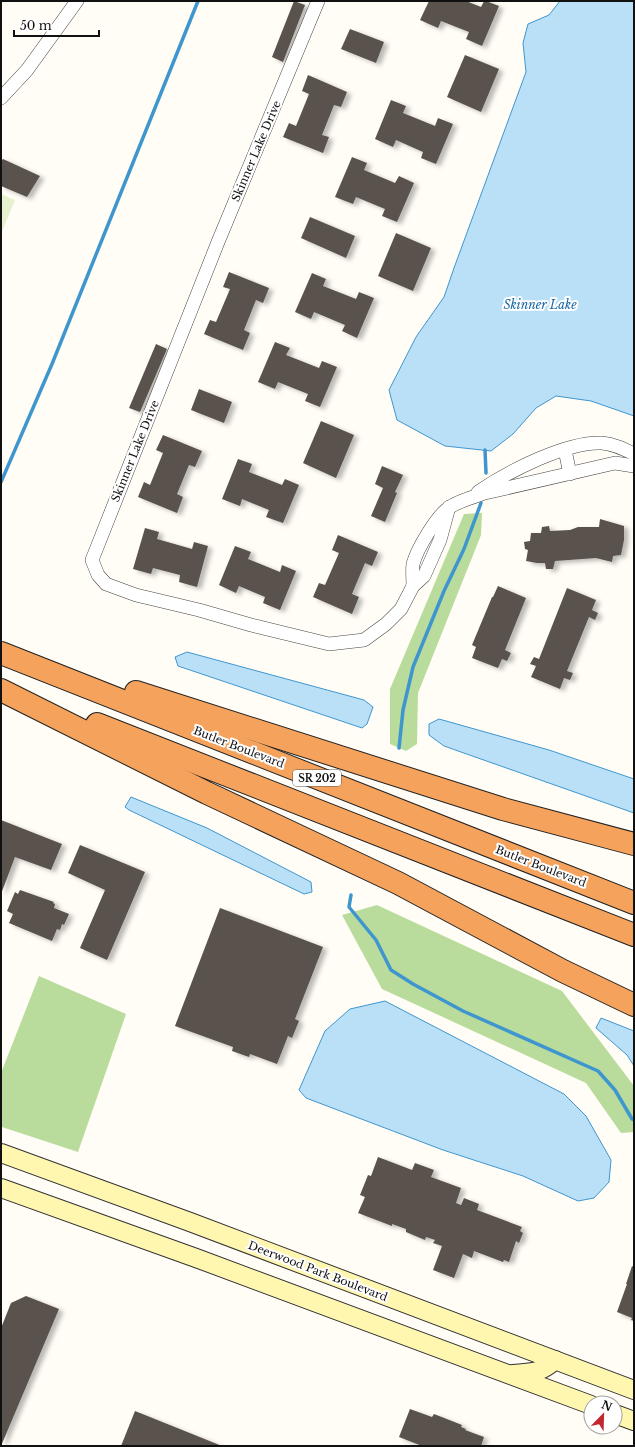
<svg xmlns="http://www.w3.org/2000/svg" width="635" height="1447" font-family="'Libre Baskerville',serif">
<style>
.forest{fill:#b9dc9c}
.pitch{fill:#e6f2cf}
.water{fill:#b9e0f7;stroke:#3f96cf}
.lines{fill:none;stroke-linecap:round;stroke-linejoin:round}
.stream{stroke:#3f96cf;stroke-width:3.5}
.building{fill:#5a524d;filter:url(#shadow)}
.minor-casing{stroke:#444;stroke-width:14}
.secondary-casing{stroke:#333;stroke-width:20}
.motorway-casing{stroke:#222;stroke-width:24}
.minor{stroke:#fff;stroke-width:13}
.secondary{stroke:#fff6b0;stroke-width:18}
.motorway{stroke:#f5a25d;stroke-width:22}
.labels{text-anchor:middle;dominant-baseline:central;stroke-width:4;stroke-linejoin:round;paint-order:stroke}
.shield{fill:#fff;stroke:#585858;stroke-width:1}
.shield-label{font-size:10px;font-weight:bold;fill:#111}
.street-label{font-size:11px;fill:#111;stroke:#fff}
.water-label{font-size:12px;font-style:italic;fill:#1768a6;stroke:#fff}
</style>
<defs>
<filter id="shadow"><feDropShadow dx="4.5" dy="2.5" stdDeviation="2" flood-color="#0004"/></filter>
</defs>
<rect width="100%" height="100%" fill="#fffdf5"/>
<g class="forest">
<polygon points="482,513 481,535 418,693 417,744 406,751 390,744 390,689 464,514"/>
<polygon points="377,905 562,991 634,1086 634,1132 621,1133 586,1083 382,989 342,915"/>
<polygon points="39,976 126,1014 78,1152 2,1127 1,1073"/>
</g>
<polygon class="pitch" points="1,194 15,200 1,234"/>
<g class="water">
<polygon points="560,1 634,1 634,416 591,401 556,396 536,408 513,434 491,451 445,446 397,420 389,390 416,337 444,297 454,268 526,72 523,43 528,24 549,15"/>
<polygon points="187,652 364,700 373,707 367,724 362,728 178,666 175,657"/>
<polygon points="439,719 549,750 634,779 634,813 444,746 429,735 429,724"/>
<polygon points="131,797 207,828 311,882 312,892 304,894 129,810 125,807"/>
<polygon points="385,1001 564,1094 586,1116 611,1160 609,1182 594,1198 578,1201 523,1176 443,1150 306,1098 299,1090 325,1031 350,1009"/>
<polygon points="601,1018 634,1031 634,1066 627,1055 596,1028"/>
</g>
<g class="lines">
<g class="stream">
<polyline points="485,450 486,473"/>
<polyline points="1,482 52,364 198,1"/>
<polyline points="399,748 403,710 413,667 444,591 464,549 481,503"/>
<polyline points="351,895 349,907 376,940 391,970 413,984 463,1011 598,1071 615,1090 632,1119 634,1120"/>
</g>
</g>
<g class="building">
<polygon points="294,1 305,5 283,62 272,57"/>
<polygon points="429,1 466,1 481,7 484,1 486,1 499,6 482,46 466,39 469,32 441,21 438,28 420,20"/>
<polygon points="350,29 384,42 376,63 341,49"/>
<polygon points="465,55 499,69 481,112 447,97"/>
<polygon points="308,75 347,92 341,107 334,105 322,135 329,137 323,153 283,137 289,123 296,126 309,94 302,91"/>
<polygon points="391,100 406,106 403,113 435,126 438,118 453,124 436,164 421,158 423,152 396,140 393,147 375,139"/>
<polygon points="352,157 367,163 364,170 395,183 399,176 414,183 397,222 382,216 385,209 356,197 353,204 335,197"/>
<polygon points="3,159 40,176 27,197 1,186 1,161"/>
<polygon points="310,217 355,236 346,258 301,238"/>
<polygon points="396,233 431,248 413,291 378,276"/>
<polygon points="229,272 269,288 263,303 256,300 244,330 250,333 243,350 204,334 210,320 216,322 230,289 223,287"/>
<polygon points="312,273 326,279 323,286 356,299 359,292 374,298 357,338 342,331 345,325 314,312 311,319 295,312"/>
<polygon points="275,342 290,348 286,355 319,368 322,361 337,367 320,407 305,401 308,394 278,382 275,389 258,382"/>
<polygon points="156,344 167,349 140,412 129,408"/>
<polygon points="199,389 232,402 224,423 191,410"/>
<polygon points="321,421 354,435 336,478 303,463"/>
<polygon points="163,435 202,451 195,467 189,465 177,494 183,497 177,513 138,497 144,482 150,485 163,453 156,450"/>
<polygon points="238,459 252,464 249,472 282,485 285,479 299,485 283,523 266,517 269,510 242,499 240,506 222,499"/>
<polygon points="382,466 403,475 395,492 397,493 385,522 371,516 383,488 375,484"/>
<polygon points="600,519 624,526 624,540 621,555 613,556 612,562 596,558 555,561 553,569 546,569 545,563 537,563 526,561 528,550 525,549 524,542 530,541 531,533 541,533 542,527 549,526 550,531 570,530 578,527 599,527"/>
<polygon points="145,528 159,532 157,539 192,549 194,542 208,546 197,587 179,582 180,575 153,568 151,574 133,569"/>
<polygon points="338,535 378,552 372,566 365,563 352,594 359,597 352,614 313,597 319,583 325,585 339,553 332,550"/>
<polygon points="235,546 251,552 248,559 280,572 282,565 296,571 280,610 263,603 265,597 239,586 236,593 219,585"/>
<polygon points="498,586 526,598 505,650 511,653 507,661 502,659 498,668 472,658 476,647 472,645 492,597 493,597"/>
<polygon points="567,588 596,600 592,610 598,613 595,620 589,617 567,671 573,673 570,680 564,678 560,689 531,677 536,666 530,664 534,657 539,659"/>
<polygon points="1,820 62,844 51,870 15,857 1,894"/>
<polygon points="80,845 145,872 107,960 80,948 105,890 68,873"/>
<polygon points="20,890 54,902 53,903 55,904 54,908 69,914 64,925 62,924 60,930 57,929 52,941 9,923 13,914 7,911 15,892 18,894"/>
<polygon points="220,908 323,947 295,1019 299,1021 292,1038 288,1036 277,1064 250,1054 249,1057 232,1051 233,1047 175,1026"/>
<polygon points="378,1157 412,1170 415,1163 434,1170 431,1177 461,1188 456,1203 461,1205 464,1198 479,1204 477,1210 522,1227 520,1231 523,1233 519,1243 516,1241 509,1262 504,1260 503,1262 474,1251 472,1258 463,1254 454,1278 433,1270 442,1246 433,1243 435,1240 426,1237 425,1240 406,1232 406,1229 392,1224 392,1226 358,1213 365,1197 360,1195 368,1175 371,1176"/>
<polygon points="632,1266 634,1267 634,1321 631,1320 632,1318 617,1312 627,1284 626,1284"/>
<polygon points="26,1296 59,1309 1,1446 1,1328 11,1303"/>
<polygon points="410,1409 432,1417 434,1414 462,1425 461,1427 466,1429 465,1430 484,1437 481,1446 422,1446 399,1437"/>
<polygon points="135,1411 222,1446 121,1446"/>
</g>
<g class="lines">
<g class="minor-casing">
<g id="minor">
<polyline points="318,1 218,242 92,560 98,575 106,584 136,595 199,610 251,625 329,644 364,640 386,624 401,609 413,586 424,576 440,540 449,507"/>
<polyline points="1,98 27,70 77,1"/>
<polyline points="565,450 570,474"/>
<path d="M 478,492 C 507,472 567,441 602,443 C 614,444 624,449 634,454"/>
<path d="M 413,586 C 413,579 412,571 413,564 C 417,549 437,515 450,507 C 461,500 474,497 485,493 L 615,463 L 634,466"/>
</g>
</g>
<g class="secondary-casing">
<g id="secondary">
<polyline points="1,1153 190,1222 634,1390"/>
<polyline points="1,1188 196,1258 591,1405"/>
<path d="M 513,1374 C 532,1372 540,1374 555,1360"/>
<polyline points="615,1414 634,1421"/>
</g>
</g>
<g class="motorway-casing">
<g id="motorway">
<polyline points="1,653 634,903"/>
<polyline points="1,690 207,793 398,883 563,971 634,1005"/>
<polyline points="136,692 503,809 634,844"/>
<polyline points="97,724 634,935"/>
</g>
</g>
<use href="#minor" class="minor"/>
<use href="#secondary" class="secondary"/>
<use href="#motorway" class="motorway"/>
</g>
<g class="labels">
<rect class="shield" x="293" y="770" width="48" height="16" rx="3"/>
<g class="shield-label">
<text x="317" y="778">SR 202</text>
</g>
<g class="street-label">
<text transform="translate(256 151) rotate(-67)">Skinner Lake Drive</text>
<text transform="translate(135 451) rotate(-68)">Skinner Lake Drive</text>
<text transform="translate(239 747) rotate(21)">Butler Boulevard</text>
<text transform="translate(541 866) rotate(21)">Butler Boulevard</text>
<text transform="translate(318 1271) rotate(21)">Deerwood Park Boulevard</text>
</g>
<g class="water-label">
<text x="540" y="304">Skinner Lake</text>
</g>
</g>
<rect width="635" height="1447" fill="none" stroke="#111111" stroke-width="4"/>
<g transform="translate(603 1415) rotate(23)"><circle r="19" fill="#ffffff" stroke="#a0a0a0"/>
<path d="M0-3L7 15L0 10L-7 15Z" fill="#c4262e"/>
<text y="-6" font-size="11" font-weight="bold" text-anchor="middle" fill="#111111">N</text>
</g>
<path d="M14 30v6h85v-6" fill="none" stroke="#111111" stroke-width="2"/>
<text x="20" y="30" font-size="12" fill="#111111" stroke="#ffffff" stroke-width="3" paint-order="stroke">50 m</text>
</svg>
